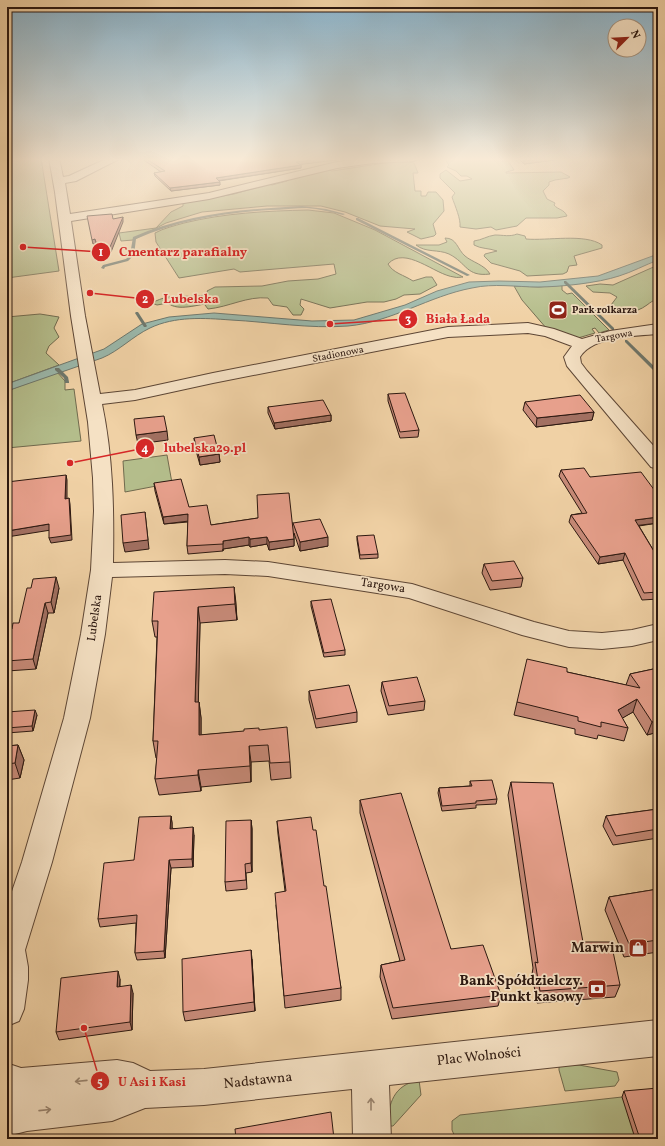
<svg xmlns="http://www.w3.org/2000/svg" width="665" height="1146" font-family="Vollkorn,serif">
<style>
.green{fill:#b4bd8b;stroke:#706a4e}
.water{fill:#9ab7aa;stroke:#6e776c}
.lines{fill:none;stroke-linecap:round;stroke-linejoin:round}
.stream{fill:#6e776c;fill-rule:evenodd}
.minor-casing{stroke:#5d4635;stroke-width:2}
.minor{fill:#f5e1c4;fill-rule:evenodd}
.wall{fill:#c78a78;stroke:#2c1810}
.shaded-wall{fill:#a27062;stroke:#2c1810}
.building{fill:#e7a08c;stroke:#2c1810}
.oneway{stroke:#9b8773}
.labels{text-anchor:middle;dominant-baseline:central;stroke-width:3.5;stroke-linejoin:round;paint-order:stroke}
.far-poi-label{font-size:10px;font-weight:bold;fill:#2c1810;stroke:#f5e1c4;text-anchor:start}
.far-street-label{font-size:10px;fill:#2c1810;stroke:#f5e1c4}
.street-label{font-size:12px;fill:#2c1810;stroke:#f5e1c4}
.near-poi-label{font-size:14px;font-weight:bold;fill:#2c1810;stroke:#f5e1c4;text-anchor:end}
.near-street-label{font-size:14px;fill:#2c1810;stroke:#f5e1c4}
.leader{fill:none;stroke:#d62828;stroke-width:1.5}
.callout-dot{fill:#d62828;stroke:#f5e1c4;stroke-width:1.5}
.mark-label{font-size:12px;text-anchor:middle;font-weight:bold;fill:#fff}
.callout-label{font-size:13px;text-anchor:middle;font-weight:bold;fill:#d62828;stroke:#f5e1c4;stroke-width:3.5;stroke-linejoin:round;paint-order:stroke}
</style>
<rect width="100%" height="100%" fill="#f0d1a5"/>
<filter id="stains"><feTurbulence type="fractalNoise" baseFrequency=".005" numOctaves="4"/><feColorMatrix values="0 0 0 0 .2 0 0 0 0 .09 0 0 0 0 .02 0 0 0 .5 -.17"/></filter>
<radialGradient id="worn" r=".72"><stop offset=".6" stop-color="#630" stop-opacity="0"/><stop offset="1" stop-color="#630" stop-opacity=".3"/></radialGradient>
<g class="green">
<polygon points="7,158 41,158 59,271 7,278"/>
<path d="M 506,158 L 514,170 L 506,172 L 506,173 L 561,172 L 570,177 L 568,178 L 555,180 L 549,182 L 549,185 L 543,191 L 547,199 L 555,203 L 554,205 C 558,210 564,209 567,216 L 557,218 L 526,218 L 517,226 L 496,230 L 491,227 L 476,229 L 460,227 C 461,219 455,206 452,197 L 455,193 L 440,178 L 440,174 L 446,170 L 460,181 L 472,179 L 467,176 L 461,176 L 456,171 L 447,167 L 449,165 L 446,161 L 470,159 L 475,161 Z"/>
<polygon points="391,162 409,162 414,163 418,173 413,173 415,191 421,191 421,196 426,196 428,192 436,192 443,200 444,211 433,224 436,234 434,236 421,239 407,232 415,229 380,226 345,212 321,206 267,206 202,212 166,223 133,240 121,241 119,233 156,228 171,212 183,206 183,203 234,194 269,184 272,185 287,181 287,179 329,170 332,171"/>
<path d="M 308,210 L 334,213 L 375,230 L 463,277 C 461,277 457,278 454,277 C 435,275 405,245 388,264 C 393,273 404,275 413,281 L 426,277 L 432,277 L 437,285 L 420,294 L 404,295 L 396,299 L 384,302 L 367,302 L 330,308 L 301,299 L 300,305 L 304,309 L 301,315 L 293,315 L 287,307 L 273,305 L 268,298 C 247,296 229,307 208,309 L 205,305 L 212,303 C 199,304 178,312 168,303 L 157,305 L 152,303 C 173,291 188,300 208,294 L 207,291 L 215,287 L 262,286 L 288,281 L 318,279 L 336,274 L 334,264 L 240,272 L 234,269 L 179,278 L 156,242 L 155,233 C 164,228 174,226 184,223 C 225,213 266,211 308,210 Z"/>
<path d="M 517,234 L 525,236 L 526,239 C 547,241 585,233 602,245 L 602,248 L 574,256 L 577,265 L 569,266 L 567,272 L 563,274 L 527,276 L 520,271 L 491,263 L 484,256 L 485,254 L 497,251 C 489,248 481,249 474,245 L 474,241 C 482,240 487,236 495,235 C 503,235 510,237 517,234 Z"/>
<path d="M 445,238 C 457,238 457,249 465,256 C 472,262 485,265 490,274 C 466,277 467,263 449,254 C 438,249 426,253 416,245 L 439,245 L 447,242 Z"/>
<path d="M 658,265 L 658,300 C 653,300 651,302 647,305 C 635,314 621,314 608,309 L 617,297 L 610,293 L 593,292 L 586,286 L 600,284 L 613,285 Z"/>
<polygon points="562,285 562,290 567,294 572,293 609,330 599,333 595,328 592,329 595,333 578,338 547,329 522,300 514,286 539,287"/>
<polygon points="40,314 59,317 54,328 59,337 49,346 46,353 59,365 7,384 7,317"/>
<polygon points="57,372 65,381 65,390 74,389 81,441 7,448 7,391"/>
<polygon points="167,455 172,483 125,492 123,461"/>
<polygon points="562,1065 579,1065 617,1072 619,1080 615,1086 565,1091 559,1070 559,1067"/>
<path d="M 419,1080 L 421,1095 L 393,1126 L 386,1126 C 390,1103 392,1086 419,1080 Z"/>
<polygon points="658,1093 658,1139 452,1139 455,1137 452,1130 452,1121 460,1115"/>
</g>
<path class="water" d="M 658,254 L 658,260 C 645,265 632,272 619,276 C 598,283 560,287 538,287 C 516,287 494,283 472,288 C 429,296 392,322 348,326 C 309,329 270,322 231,320 C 204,318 175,316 150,328 C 133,336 119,351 102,358 L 7,391 L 7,384 L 104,349 L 142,324 L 169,317 L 214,313 L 312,321 L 354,320 L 405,305 L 437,291 L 469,282 L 499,281 L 540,282 L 598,276 Z"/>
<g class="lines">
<g class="stream">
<path d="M 302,206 L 326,209 L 345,214 L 343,215 C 331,212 319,209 307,208 C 295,208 282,210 270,210 C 224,213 179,220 136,239 L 134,255 L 128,261 L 105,267 L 104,269 L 101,268 L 103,265 L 126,259 L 130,255 L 133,237 C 186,214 244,209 302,206 Z"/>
<polygon points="356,218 358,218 470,275 467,276 356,220"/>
<polygon points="564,281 566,281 614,328 614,330 612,330 564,283"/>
<polygon points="136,312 138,312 147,326 146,327 144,327 135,313"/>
<polygon points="625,340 627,340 658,370 658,373 656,373 625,342"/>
<polygon points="55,368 59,368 68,377 69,382 69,383 65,383 64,378 55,370"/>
</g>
<g class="minor-casing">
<g id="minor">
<path d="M 49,158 L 59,158 L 63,177 L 69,176 L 108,158 L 121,158 L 76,181 L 65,183 L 70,214 L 209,193 L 337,162 L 364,158 L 419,158 L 414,161 L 373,163 L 337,168 L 209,199 L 71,221 L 85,316 L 100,394 L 135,390 L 213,373 L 448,327 L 528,323 L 554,329 L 582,339 L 610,331 L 658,324 L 658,334 C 635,336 593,336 580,357 L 581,363 L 587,371 L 658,451 L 658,469 L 651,467 L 567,366 L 564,357 L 572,346 L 545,336 L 528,333 L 448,337 L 213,383 L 135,400 L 102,404 C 113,457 114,509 113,563 L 225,560 L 268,562 L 412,584 L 534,622 L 569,631 L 602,633 L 632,630 L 658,624 L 658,640 L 632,646 L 602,649 L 569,647 L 522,635 L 409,598 L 268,576 L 225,574 L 112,577 L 105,634 L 90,718 L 52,862 L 25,950 L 28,967 L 28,980 L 24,1009 L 19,1021 L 7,1026 L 7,906 L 22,862 L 64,718 L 81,634 L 91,570 L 94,511 L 93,478 L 88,422 L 71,316 L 55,192 Z"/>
<polygon points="658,1020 658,1056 389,1085 391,1139 353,1139 352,1089 204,1105 145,1108 112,1121 27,1131 7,1136 7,1065 9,1064 21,1068 117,1060 133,1063 150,1071 204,1069"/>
</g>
</g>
<use href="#minor" class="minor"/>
</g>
<g class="wall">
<polygon points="141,158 352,158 300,164 301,165 301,168 219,181 220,185 171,191 155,176 154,173 161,172"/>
<polygon points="518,158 570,158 524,164"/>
<polygon points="388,394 419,430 418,437 400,438 388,401"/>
<polygon points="525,402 594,412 592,420 536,427 523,410"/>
<polygon points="268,407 331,415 331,421 275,429 268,413"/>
<polygon points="194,438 219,454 220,462 200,465 195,447"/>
<polygon points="561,470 590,477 658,523 639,526 658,558 658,599 642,600 623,560 598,564 569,522 571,515 582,513 559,476"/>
<polygon points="154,483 189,507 211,525 258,518 293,523 328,546 300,551 294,533 294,546 269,550 267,544 250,547 249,545 223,549 223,551 188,554 187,546 188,522 164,524 155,491"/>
<polygon points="357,536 378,554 378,558 360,559 357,540"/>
<polygon points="484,564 523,578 521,587 490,590 482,573"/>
<polygon points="234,587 237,620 200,623 198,702 199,702 201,718 201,735 259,730 290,762 291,778 271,780 269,761 251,762 251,782 201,787 201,791 159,795 155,779 157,758 156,758 153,741 157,637 155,637 152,621"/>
<polygon points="59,588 54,613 48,613 36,669 7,671 7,630 12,629"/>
<polygon points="311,601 345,650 345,655 324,657 311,606"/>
<polygon points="658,668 658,732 647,735 633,712 622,718 628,728 624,741 598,735 597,739 575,734 575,729 514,715 517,702 567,672 626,685 630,674"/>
<polygon points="382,682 425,701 424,710 388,715 381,691"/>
<polygon points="309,691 357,712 357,722 316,728 309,700"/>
<polygon points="7,712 37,715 33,731 7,733"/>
<polygon points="18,745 24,760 20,778 7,780 7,746"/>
<polygon points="470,781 497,799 496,804 476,805 476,808 442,811 438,793 439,788 470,786"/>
<polygon points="511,782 583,942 620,985 615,997 537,1003 532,974 533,968 508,795"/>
<polygon points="360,800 451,949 501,995 498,1006 392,1019 380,977 381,965 400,961 360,813"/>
<polygon points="658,809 658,838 613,845 603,826 606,816"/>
<polygon points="171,816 172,823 172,828 194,835 193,867 171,868 165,958 137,960 135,953 136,923 100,927 98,919 134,860"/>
<polygon points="251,820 252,829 252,872 246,873 247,889 226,891 225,882"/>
<polygon points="277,821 324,886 341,988 341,1000 285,1008 276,905 285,891 278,834"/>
<polygon points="658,889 658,952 624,957 605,910 609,897"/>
<polygon points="252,959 255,1011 185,1021 183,1012"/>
<polygon points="120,979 120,987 133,993 132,1030 59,1040 56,1032"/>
<polygon points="624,1091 658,1139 635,1139 635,1138 622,1097"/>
</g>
<g class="shaded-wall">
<polygon points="327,158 352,158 296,165 296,162"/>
<polygon points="548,158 570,158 524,164 524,161"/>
<polygon points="301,165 301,168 216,181 216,178"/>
<polygon points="220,182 220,185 171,191 170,188"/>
<polygon points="123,217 123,222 111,252 99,253 98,248"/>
<polygon points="95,239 96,244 93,244 92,240"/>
<polygon points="594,412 592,420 536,427 537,418"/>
<polygon points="331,415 331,421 275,429 274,423"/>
<polygon points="167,431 168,440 138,444 136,435"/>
<polygon points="219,454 220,462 200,465 199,457"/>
<polygon points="66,475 67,480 67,504 65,499"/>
<polygon points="69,498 70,504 72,540 51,543 49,538"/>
<polygon points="145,512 149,549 125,552 123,543"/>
<polygon points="188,514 189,521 164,524 163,517"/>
<polygon points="658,517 658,523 633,526 635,520"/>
<polygon points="49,524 51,530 7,537 7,531"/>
<polygon points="249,537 249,545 223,549 223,551 223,541"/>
<polygon points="267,537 267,544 250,547 250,539"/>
<polygon points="328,537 328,546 300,551 300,542"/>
<polygon points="294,539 294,546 269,550 269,542"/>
<polygon points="625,553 623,560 598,564 600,557"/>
<polygon points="56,577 59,588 54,613 51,602"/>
<polygon points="234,587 236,603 237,620 235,604"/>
<polygon points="45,603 48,613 36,669 33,659"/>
<polygon points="198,607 200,623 198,719 195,702"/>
<polygon points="637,699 633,712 614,723 618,710"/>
<polygon points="199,702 201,718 201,751 199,735"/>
<polygon points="35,710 37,715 33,731 32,726"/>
<polygon points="658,720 658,732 647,735 652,722"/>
<polygon points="18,745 24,760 20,778 15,763"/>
<polygon points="249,746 251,762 251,782 250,766"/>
<polygon points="198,770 201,787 201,791 198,775"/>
<polygon points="171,816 172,823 172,836 170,829"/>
<polygon points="251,820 252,829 252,872 251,863"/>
<polygon points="193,827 194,835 193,867 192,859"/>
<polygon points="169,860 171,868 165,958 164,951"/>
<polygon points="251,950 252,959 255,1011 254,1002"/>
<polygon points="118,971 120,979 119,995 117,987"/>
<polygon points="131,985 133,993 132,1030 130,1022"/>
</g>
<g class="building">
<polygon points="145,158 327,158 296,162 301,165 216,178 220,182 170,188 154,173 165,171"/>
<polygon points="521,158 548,158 524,161"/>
<polygon points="112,214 113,219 123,217 110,247 98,248 95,239 92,240 87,216"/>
<polygon points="405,393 419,430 400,432 388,394"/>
<polygon points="580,395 594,412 537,418 525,402"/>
<polygon points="323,400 331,415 274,423 268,407"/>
<polygon points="164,416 167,431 136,435 134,419"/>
<polygon points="214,435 219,454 199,457 194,438"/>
<polygon points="584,468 590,477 641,472 658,495 658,517 635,520 658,558 658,592 644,593 625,553 600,557 571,515 587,513 561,470"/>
<polygon points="66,475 65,499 69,498 71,535 49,538 49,524 7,531 7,482"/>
<polygon points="181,479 189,507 207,505 211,525 258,518 257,495 289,493 294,539 269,542 267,537 250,539 249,537 223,541 223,544 187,546 188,514 163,517 154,483"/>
<polygon points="145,512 148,540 123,543 121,515"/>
<polygon points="320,519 328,537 300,542 293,523"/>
<polygon points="374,535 378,554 360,555 357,536"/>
<polygon points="514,561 523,578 492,581 484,564"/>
<polygon points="56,577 51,602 45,603 33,659 7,661 7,630 12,629 13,623 19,623 27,588 31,588 33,579"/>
<polygon points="234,587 235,604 198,607 195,702 199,702 199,735 244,731 244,729 259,728 259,730 287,727 290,762 270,763 268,745 249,746 250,766 198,770 198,775 155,779 158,741 153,741 158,621 152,621 154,592"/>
<polygon points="331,599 345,650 324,653 311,601"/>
<polygon points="527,659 567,668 567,672 640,688 630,674 658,668 658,720 652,722 637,699 618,710 628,728 601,722 601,727 578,721 578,717 517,702"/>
<polygon points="417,677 425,701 389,706 382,682"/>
<polygon points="349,685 357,712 316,719 309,691"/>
<polygon points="35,710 32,726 7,728 7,712"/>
<polygon points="18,745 15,763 7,764 7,746"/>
<polygon points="492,780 497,799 476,801 476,803 442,806 439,788 472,786 470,781"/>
<polygon points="511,782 553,783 583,942 611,942 620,985 540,991 535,962 538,963"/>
<polygon points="401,793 451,949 483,945 501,995 393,1008 381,965 405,960 360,800"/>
<polygon points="658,809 658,829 616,836 606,816"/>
<polygon points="171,816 170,829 193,827 192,859 169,860 164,951 135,953 137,915 98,919 104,863 134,860 139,817"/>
<polygon points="311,817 313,830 316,830 324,886 326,886 341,988 284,996 275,893 286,891 277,821"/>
<polygon points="251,820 251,863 245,864 246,880 225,882 226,821"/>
<polygon points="658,889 658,940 629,944 609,897"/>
<polygon points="251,950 254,1002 183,1012 182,959"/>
<polygon points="118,971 117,987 131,985 130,1022 56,1032 61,978"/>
<polygon points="658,1088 658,1139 642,1139 638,1133 624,1091"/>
<polygon points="331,1112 334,1139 233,1139 236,1139 235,1129"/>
</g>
<defs><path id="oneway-shaft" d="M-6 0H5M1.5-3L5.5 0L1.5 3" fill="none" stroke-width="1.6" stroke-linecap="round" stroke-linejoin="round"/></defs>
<g class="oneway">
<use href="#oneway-shaft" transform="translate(81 1081) rotate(174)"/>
<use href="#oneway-shaft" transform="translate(371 1104) rotate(-90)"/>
<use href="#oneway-shaft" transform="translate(45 1110) rotate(-6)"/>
</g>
<linearGradient id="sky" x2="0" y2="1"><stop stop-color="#89b5cf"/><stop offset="0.5" stop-color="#f8ead6"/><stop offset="1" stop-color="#f8ead6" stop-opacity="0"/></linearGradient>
<rect width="665" height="319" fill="url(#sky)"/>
<defs>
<g id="stadium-square" transform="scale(1)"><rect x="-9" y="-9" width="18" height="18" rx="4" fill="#8f2418" stroke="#f5e1c4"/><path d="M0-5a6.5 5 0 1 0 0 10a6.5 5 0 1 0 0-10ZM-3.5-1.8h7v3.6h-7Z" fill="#fff"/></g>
<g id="shop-square" transform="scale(1)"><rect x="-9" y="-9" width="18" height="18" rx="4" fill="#8f2418" stroke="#f5e1c4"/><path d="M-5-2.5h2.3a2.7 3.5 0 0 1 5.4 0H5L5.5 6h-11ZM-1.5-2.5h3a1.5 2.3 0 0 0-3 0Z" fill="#fff"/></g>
<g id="bank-square" transform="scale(1)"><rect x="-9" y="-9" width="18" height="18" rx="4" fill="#8f2418" stroke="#f5e1c4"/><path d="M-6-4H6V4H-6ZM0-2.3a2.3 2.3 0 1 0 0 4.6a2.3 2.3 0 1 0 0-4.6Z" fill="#fff"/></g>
</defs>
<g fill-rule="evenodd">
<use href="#stadium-square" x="558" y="310"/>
<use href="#shop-square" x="638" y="948"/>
<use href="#bank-square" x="597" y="989"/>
</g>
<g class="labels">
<g class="far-poi-label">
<text x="572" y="310">Park rolkarza</text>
</g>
<g class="far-street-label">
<text transform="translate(614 336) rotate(-10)">Targowa</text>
<text transform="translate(338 354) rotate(-11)">Stadionowa</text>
</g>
<g class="street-label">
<text transform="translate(383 586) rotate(9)">Targowa</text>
<text transform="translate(95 618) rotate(-82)">Lubelska</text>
</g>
<g class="near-poi-label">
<text x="624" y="948">Marwin</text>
<text x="583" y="981">Bank Spółdzielczy.<tspan x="583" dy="16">Punkt kasowy</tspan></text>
</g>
<g class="near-street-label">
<text transform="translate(479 1057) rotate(-6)">Plac Wolności</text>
<text transform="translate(258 1081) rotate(-6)">Nadstawna</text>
</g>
</g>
<path class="leader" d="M23 247L101 252M90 293L145 299M330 324L408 319M70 463L145 448M84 1028L100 1081"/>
<g class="callout-dot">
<circle cx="23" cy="247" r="4"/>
<circle cx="90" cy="293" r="4"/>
<circle cx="330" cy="324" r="4"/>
<circle cx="70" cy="463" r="4"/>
<circle cx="84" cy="1028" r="4"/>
<circle cx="101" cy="252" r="10"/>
<circle cx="145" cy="299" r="10"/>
<circle cx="408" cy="319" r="10"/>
<circle cx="145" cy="448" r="10"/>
<circle cx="100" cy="1081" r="10"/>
</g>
<g class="mark-label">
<text x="101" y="256">1</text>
<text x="145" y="303">2</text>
<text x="408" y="323">3</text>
<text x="145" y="452">4</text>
<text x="100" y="1086">5</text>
</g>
<g class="callout-label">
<text x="183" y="256">Cmentarz parafialny</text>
<text x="191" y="303">Lubelska</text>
<text x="458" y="323">Biała Łada</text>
<text x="205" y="452">lubelska29.pl</text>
<text x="152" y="1086">U Asi i Kasi</text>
</g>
<rect width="665" height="1146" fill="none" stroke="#f0d1a5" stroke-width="24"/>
<rect x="8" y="8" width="649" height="1130" fill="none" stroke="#2c1810" stroke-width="2"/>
<rect x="12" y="12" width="641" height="1122" fill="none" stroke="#2c1810"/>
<g transform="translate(627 38) rotate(66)"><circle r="19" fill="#f5e1c4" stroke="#a5917c"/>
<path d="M0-3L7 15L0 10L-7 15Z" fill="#8f2418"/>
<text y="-6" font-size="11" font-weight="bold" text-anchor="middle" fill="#2c1810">N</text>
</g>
<rect width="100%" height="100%" filter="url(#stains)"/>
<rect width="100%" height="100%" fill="url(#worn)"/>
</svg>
